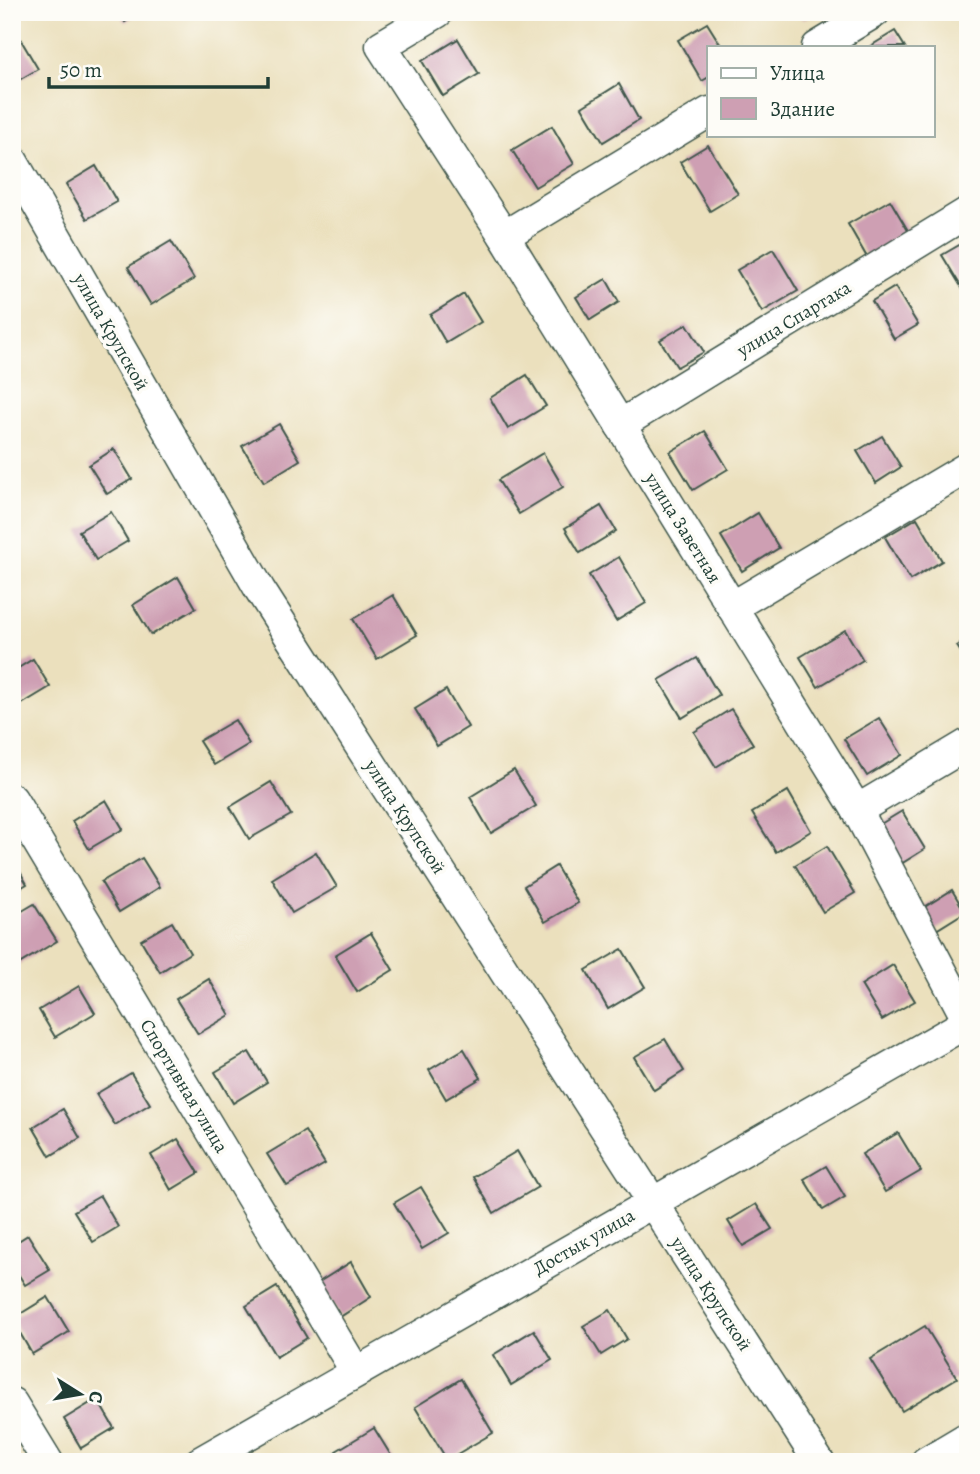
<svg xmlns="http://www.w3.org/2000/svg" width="980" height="1474" font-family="Alegreya,serif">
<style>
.building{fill:#ce9fb3}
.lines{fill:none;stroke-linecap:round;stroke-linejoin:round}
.street-casing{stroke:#3e5549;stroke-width:33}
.street{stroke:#fff;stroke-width:30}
.labels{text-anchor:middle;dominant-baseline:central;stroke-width:7;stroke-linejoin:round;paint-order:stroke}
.street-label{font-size:19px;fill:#1f3d34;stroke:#fdfcf7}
</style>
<rect width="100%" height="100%" fill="#fdfcf7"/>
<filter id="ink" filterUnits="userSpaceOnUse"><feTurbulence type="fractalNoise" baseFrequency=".0143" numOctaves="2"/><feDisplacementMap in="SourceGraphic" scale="14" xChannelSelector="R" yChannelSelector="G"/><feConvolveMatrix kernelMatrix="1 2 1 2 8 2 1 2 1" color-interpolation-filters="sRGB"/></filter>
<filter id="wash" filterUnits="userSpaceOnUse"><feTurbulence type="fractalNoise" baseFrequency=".00686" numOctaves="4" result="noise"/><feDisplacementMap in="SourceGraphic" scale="28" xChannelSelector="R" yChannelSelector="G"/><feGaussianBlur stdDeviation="1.57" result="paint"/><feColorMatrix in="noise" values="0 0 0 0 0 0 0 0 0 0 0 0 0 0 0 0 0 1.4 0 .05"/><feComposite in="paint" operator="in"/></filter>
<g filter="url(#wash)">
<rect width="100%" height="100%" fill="#ebe0bd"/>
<g id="blocks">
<g class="building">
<polygon points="119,12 140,12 125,22"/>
<polygon points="798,12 816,12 803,20"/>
<polygon points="707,23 722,47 709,47 709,77 702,81 678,40"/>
<polygon points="15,30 38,69 12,84 12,32"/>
<polygon points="895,31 905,47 869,47"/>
<polygon points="458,39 479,74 443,96 422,61"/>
<polygon points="619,84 639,120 603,142 582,107"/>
<polygon points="552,126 574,164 535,187 512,150"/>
<polygon points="708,145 738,194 710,211 680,162"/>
<polygon points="96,166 117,202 87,219 66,184"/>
<polygon points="890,200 910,234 868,259 848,224"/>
<polygon points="968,240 968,298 942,255"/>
<polygon points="171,241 194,279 151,305 128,267"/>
<polygon points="773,249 798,291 762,312 737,270"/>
<polygon points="606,279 619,302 590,320 576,297"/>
<polygon points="895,287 918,325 894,339 872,301"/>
<polygon points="464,294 481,322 446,343 430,315"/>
<polygon points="687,324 704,352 677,367 660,340"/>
<polygon points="527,375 546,406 508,429 490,398"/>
<polygon points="279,424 300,460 264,482 242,446"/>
<polygon points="705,431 728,469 693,490 670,452"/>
<polygon points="882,436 901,467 876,483 857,451"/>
<polygon points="114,449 132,479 107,494 89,465"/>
<polygon points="543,453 563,487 519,514 498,480"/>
<polygon points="601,506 616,531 580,553 565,528"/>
<polygon points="111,512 128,541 96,560 79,531"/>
<polygon points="758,513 779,548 742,571 721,536"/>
<polygon points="917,518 942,561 910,580 885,537"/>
<polygon points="619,557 646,603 616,621 589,575"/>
<polygon points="178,577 196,608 151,635 133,605"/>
<polygon points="393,595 417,635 377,659 353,619"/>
<polygon points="845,630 863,660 818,687 800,657"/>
<polygon points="968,639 968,663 957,646"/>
<polygon points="697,658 719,695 682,718 659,680"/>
<polygon points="33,659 50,687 12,710 12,672"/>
<polygon points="446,690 468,727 437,746 415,709"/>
<polygon points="731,709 753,744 716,767 694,732"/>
<polygon points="879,718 902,755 867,776 844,739"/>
<polygon points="235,720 249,744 214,765 199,741"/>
<polygon points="514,770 536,806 491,833 470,797"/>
<polygon points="271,782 291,815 249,839 230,807"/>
<polygon points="788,791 811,831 776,852 752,813"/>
<polygon points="106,800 123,829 89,849 72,821"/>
<polygon points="902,811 925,849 896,867 874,828"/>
<polygon points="827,846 855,893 823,912 795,865"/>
<polygon points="316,852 337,887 292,913 272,879"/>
<polygon points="12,858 27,884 12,893"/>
<polygon points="142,858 160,887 119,912 101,882"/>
<polygon points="556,866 578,903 545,922 524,886"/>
<polygon points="952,890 965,912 928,935 915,913"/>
<polygon points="34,904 57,941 19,964 12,952 12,917"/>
<polygon points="172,922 190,953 160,972 141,940"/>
<polygon points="371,933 393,970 357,992 335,955"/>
<polygon points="622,949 645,987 608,1009 586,970"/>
<polygon points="893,965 915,1001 882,1020 861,985"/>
<polygon points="209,979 230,1015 198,1034 176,999"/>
<polygon points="79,986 95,1013 55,1037 39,1010"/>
<polygon points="665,1039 684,1071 654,1090 634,1057"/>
<polygon points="464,1049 481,1078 446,1099 429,1070"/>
<polygon points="249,1052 267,1082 233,1103 215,1072"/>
<polygon points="131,1073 150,1104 115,1125 96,1094"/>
<polygon points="63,1109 80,1138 50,1156 33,1127"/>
<polygon points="305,1131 325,1164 287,1186 267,1154"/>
<polygon points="898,1133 921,1171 885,1192 862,1154"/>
<polygon points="178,1139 199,1173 171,1190 151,1155"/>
<polygon points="517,1151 538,1187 494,1213 473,1177"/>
<polygon points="826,1166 845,1197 823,1210 804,1179"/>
<polygon points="421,1187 449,1233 422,1249 394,1203"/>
<polygon points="100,1196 118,1227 93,1242 74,1211"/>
<polygon points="756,1204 772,1229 743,1246 728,1221"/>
<polygon points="28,1235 50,1270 25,1285 12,1264 12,1245"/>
<polygon points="351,1262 371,1297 340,1317 319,1282"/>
<polygon points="277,1287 307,1338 276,1357 246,1306"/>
<polygon points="48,1297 69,1332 32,1354 12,1319"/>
<polygon points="610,1310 627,1339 601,1355 583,1326"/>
<polygon points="925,1326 957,1378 902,1411 870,1359"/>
<polygon points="534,1330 552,1360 511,1385 493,1355"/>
<polygon points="461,1379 493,1433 447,1460 415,1407"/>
<polygon points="97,1399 114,1428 81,1448 64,1419"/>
<polygon points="374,1428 395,1462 342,1462 336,1451"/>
</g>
</g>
</g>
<g filter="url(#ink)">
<use href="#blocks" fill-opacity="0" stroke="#3e5549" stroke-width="2"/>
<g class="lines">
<g class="street-casing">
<g id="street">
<polyline points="438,12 381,46 504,236 857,810 968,1021"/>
<polyline points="817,47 875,12"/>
<polyline points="12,160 260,590 819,1462"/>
<polyline points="504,236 709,112"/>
<polyline points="620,425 968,212"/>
<polyline points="732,607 968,467"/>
<polyline points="12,799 356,1372"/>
<polyline points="857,810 968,744"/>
<polyline points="12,1403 48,1462"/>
<polyline points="200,1462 968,1022"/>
<polyline points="926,1462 968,1437"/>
</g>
</g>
<use href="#street" class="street"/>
</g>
</g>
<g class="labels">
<g class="street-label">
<text transform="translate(794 319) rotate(-31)">улица Спартака</text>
<text transform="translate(111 332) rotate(60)">улица Крупской</text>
<text transform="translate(683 528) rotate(58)">улица Заветная</text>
<text transform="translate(405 817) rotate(57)">улица Крупской</text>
<text transform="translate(184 1086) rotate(59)">Спортивная улица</text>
<text transform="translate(584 1242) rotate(-30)">Достык улица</text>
<text transform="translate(711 1294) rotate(57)">улица Крупской</text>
</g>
</g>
<rect width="980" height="1474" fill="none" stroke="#fdfcf7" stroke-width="42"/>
<rect x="707" y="46" width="228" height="91" fill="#fdfcf7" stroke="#a4b0a9" stroke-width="2"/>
<rect x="721" y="68" width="35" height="10" fill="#ffffff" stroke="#a4b0a9" stroke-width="2"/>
<text x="770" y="80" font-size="21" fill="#1f3d34">Улица</text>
<rect x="721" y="98" width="35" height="21" fill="#ce9fb3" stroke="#a4b0a9" stroke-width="2"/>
<text x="770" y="116" font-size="21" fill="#1f3d34">Здание</text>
<g transform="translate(80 1394) rotate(101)" stroke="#fdfcf7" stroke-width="5" paint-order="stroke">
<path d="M0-5L12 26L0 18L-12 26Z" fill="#1f3d34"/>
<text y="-10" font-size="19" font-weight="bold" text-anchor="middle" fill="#1f3d34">С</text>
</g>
<path d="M49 77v10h219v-10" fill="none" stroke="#1f3d34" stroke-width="3.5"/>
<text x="60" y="77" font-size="21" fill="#1f3d34" stroke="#fdfcf7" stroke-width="5" paint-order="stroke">50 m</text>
</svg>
